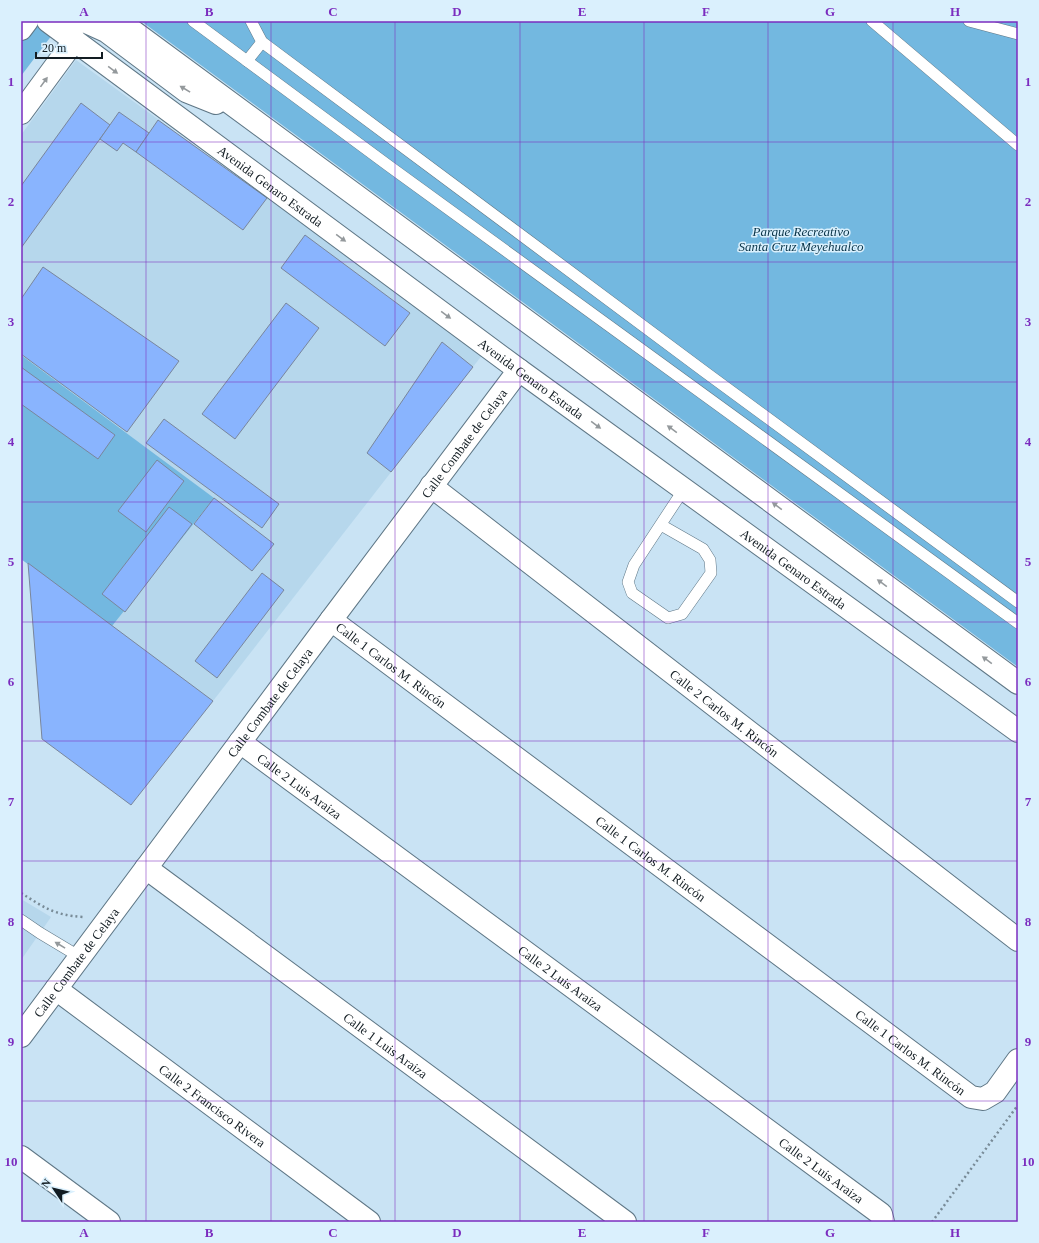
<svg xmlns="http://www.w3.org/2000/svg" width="1039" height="1243" font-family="'Times New Roman',serif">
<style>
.built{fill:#b6d7ec}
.green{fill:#73b8e0}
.building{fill:#89b4fe;stroke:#79869c}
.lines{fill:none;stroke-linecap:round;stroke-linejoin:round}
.service-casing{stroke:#5f7786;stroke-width:12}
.minor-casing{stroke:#5f7786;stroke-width:24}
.tertiary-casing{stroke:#5f7786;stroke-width:24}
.path{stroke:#788b97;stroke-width:2.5;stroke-dasharray:2 3;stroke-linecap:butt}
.service{stroke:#fff;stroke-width:11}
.minor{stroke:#fff;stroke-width:22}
.tertiary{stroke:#fff;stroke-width:22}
.oneway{fill:#94999c}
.grid{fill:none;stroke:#7b2cbf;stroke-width:1;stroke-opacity:0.55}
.labels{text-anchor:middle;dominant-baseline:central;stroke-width:3;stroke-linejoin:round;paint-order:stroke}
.street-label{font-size:13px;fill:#121c22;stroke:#daf0fd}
.park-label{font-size:13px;font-style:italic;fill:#083348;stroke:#daf0fd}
.neatline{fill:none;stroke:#7b2cbf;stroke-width:1.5}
.grid-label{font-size:13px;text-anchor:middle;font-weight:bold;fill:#7b2cbf}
</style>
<rect width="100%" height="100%" fill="#c9e3f4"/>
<g class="built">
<polygon points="76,60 483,354 213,701 21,559 21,135"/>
<polygon points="21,899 51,917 21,960"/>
</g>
<g class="green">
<polygon points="30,21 52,35 21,76 21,33"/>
<polygon points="141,21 1018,21 1018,667"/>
<polygon points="21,355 214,498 112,626 21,559"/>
</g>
<g class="building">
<polygon points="81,103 110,125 21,248 21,186"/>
<polygon points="119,112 149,133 136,152 123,143 117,151 100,139"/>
<polygon points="158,120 267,198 243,230 136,152"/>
<polygon points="305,235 410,313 385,346 281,268"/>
<polygon points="43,267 179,361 127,432 21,354 21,299"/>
<polygon points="286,303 319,328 235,439 202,414"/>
<polygon points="442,342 473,367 391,472 367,453"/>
<polygon points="21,367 115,435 98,459 21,404"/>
<polygon points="164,419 279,504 262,528 146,443"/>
<polygon points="157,460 184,481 146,532 118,511"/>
<polygon points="214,498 274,544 252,571 194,524"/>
<polygon points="169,507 192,524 125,612 102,594"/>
<polygon points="28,563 213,701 131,805 42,739"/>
<polygon points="262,573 284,590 217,678 195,661"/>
</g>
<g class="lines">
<g class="service-casing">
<g id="service">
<polyline points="193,21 389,166 1018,623"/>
<polyline points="251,21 262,42 705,372 1018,602"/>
<polyline points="872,21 1018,145"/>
<polyline points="969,21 1018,34"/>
<polyline points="247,61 262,42"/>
<polyline points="661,525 703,549 710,560 711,573 682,614 668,618 632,593 628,582 634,565 684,489"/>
<polyline points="21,920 40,933 80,957"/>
</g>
</g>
<g class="minor-casing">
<g id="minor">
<path id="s1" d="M 431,486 L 1018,940"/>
<path id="s2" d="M 331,620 L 971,1097 L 983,1099 L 995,1092 L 1018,1060"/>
<path id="s3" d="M 240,742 L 881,1214 L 883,1222"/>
<path id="s4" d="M 146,868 L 625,1222"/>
<path id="s5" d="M 56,989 L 369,1222"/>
<path id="s6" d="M 21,1036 L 331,620 L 519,370"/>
<polyline points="21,1157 109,1222"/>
</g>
</g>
<g class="tertiary-casing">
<g id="tertiary">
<path id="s7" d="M 48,21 L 519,370 L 1018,731"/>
<polyline points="84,21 106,31 186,91 216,103"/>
<polyline points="119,21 1018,683"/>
<polyline points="21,29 27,21"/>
<polyline points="21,113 74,41 70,28"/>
</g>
</g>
<g class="path">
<path d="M 21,893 C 45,908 54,915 83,917"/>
<polyline points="932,1222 1018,1105"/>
</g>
<use href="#service" class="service"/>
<use href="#minor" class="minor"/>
<use href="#tertiary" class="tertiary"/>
</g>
<defs><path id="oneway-solid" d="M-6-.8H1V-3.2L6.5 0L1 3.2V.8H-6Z"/></defs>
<g class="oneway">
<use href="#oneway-solid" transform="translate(113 70) rotate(36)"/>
<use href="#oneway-solid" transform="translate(44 82) rotate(-54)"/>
<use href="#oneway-solid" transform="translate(185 89) rotate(-149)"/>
<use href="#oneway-solid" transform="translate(341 238) rotate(36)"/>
<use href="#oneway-solid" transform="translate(446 315) rotate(36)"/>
<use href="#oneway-solid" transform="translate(596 425) rotate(36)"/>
<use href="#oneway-solid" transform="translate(672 429) rotate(-144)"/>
<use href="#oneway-solid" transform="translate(777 506) rotate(-144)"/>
<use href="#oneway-solid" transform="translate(882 583) rotate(-144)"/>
<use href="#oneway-solid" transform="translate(987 660) rotate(-144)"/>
<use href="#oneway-solid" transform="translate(60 945) rotate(-149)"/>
</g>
<path class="grid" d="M 146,21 L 146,1222M 271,21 L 271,1222M 395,21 L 395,1222M 520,21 L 520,1222M 644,21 L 644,1222M 768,21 L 768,1222M 893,21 L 893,1222M 21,142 L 1018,142M 21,262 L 1018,262M 21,382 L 1018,382M 21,502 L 1018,502M 21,622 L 1018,622M 21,741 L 1018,741M 21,861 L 1018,861M 21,981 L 1018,981M 21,1101 L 1018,1101"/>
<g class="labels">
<g class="street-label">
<text stroke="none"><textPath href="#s7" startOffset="277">Avenida Genaro Estrada</textPath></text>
<text stroke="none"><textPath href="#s7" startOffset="601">Avenida Genaro Estrada</textPath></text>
<text stroke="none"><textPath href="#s6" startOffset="740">Calle Combate de Celaya</textPath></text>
<text stroke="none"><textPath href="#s7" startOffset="925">Avenida Genaro Estrada</textPath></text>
<text stroke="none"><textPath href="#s2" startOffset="75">Calle 1 Carlos M. Rincón</textPath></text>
<text stroke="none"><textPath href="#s6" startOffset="416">Calle Combate de Celaya</textPath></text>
<text stroke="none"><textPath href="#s1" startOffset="371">Calle 2 Carlos M. Rincón</textPath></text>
<text stroke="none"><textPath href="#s3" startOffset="74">Calle 2 Luis Araiza</textPath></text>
<text stroke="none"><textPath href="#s2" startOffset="399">Calle 1 Carlos M. Rincón</textPath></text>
<text stroke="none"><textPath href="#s6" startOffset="92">Calle Combate de Celaya</textPath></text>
<text stroke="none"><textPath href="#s3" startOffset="398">Calle 2 Luis Araiza</textPath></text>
<text stroke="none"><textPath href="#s4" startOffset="298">Calle 1 Luis Araiza</textPath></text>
<text stroke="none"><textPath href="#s2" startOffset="723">Calle 1 Carlos M. Rincón</textPath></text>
<text stroke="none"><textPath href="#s5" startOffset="195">Calle 2 Francisco Rivera</textPath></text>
<text stroke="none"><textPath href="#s3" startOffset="722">Calle 2 Luis Araiza</textPath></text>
</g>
<g class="park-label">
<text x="801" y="231">Parque Recreativo<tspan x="801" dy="15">Santa Cruz Meyehualco</tspan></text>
</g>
</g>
<rect width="1039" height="1243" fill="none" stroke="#daf0fd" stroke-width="44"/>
<g transform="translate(54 1189) rotate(305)" stroke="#daf0fd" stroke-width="3" paint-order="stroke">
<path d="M0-3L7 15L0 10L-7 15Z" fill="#121c22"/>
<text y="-6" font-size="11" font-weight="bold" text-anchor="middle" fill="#121c22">N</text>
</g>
<path d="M36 52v6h66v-6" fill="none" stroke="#121c22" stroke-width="2"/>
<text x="42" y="52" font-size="12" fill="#121c22" stroke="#daf0fd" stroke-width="3" paint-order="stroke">20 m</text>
<rect x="22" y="22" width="995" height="1199" class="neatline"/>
<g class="grid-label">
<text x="84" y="16">A</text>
<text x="209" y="16">B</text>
<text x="333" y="16">C</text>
<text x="457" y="16">D</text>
<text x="582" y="16">E</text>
<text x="706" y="16">F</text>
<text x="830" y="16">G</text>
<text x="955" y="16">H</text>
<text x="11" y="86">1</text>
<text x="1028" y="86">1</text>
<text x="11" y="206">2</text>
<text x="1028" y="206">2</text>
<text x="11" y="326">3</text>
<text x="1028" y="326">3</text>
<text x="11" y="446">4</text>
<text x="1028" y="446">4</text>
<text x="11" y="566">5</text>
<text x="1028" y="566">5</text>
<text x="11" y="686">6</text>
<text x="1028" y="686">6</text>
<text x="11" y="806">7</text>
<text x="1028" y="806">7</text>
<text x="11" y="926">8</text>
<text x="1028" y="926">8</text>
<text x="11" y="1046">9</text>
<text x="1028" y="1046">9</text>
<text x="11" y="1166">10</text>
<text x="1028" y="1166">10</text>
<text x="84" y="1237">A</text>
<text x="209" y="1237">B</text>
<text x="333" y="1237">C</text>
<text x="457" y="1237">D</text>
<text x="582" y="1237">E</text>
<text x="706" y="1237">F</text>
<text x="830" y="1237">G</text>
<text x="955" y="1237">H</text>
</g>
</svg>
